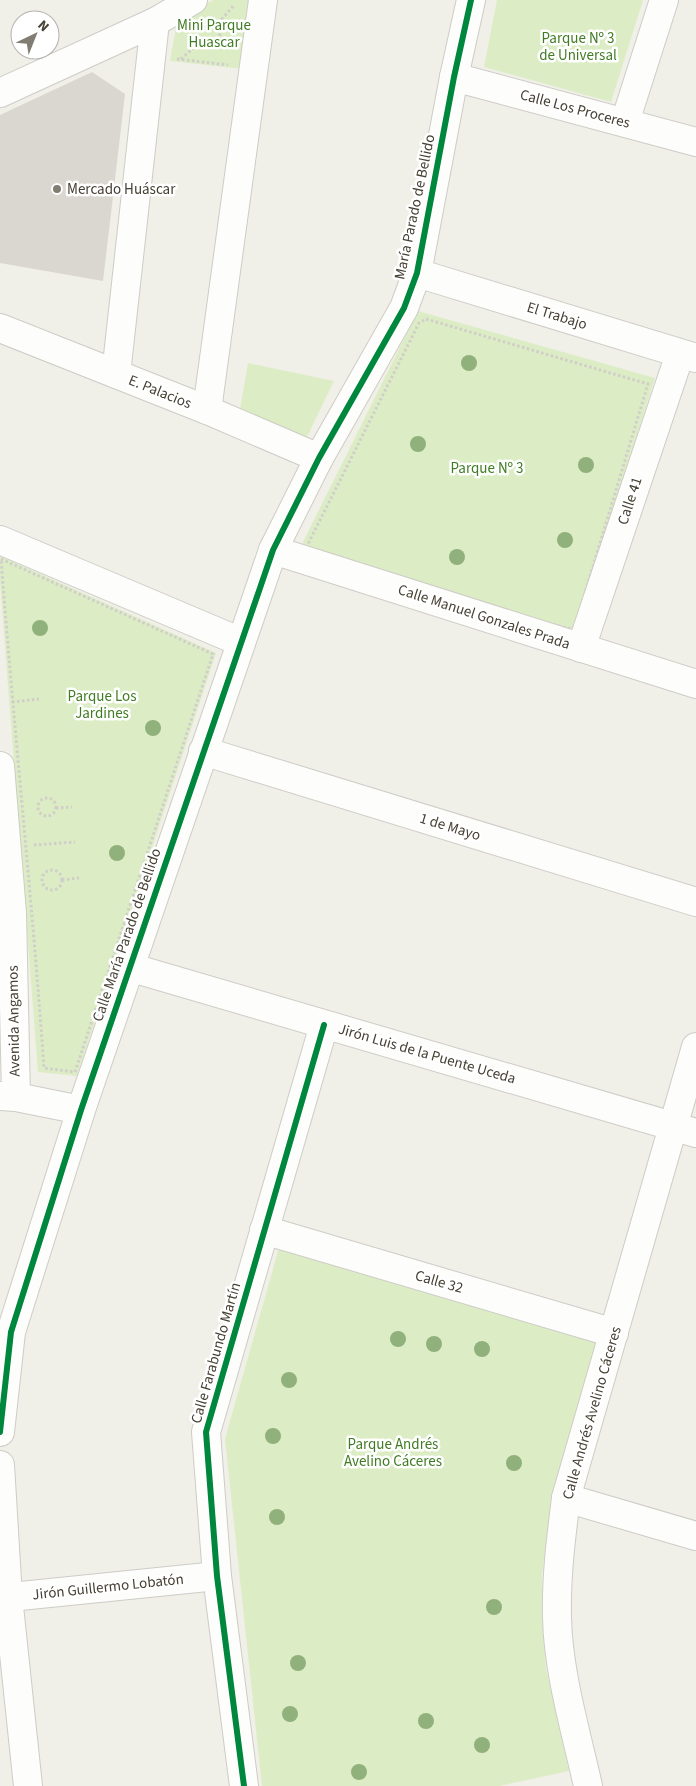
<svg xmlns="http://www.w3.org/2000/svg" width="696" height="1786" font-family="'Source Sans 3',sans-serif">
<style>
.green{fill:#dcedc6}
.building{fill:#dad7d0}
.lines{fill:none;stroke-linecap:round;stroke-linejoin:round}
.minor-casing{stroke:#ceccc6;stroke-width:30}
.tertiary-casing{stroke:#ceccc6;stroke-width:30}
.path{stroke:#d1cec9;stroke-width:3;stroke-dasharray:2.5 2.5;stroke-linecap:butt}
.minor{stroke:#fdfdfc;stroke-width:28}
.tertiary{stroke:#fdfdfc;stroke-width:28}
.cycleway-casing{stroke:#fff;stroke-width:9}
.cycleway{stroke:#00873e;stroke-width:6}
.tree{fill:#90b07c}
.poi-dot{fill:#827d73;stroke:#fff;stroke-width:2}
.labels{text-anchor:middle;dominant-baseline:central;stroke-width:5;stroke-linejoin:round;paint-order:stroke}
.park-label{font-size:15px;fill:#417c24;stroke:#fff}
.street-label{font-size:15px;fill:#464034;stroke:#fff}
.poi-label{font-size:15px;fill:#464034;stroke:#fff;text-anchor:start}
</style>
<rect width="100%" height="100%" fill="#f0efe8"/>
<g class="green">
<polygon points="214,0 250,0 243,69 170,61 178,16"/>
<polygon points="497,0 643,0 611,102 484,67"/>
<polygon points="418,311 655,378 575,633 299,550"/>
<polygon points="248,363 334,381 307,437 240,409"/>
<polygon points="0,556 216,653 77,1076 38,1072 0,581"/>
<polygon points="280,1244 598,1339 551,1504 542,1575 542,1614 546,1668 569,1771 499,1786 262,1786 225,1439"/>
</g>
<polygon class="building" points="92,72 125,94 103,281 0,263 0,115"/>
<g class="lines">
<g class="minor-casing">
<g id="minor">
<polyline points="454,77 696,142"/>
<polyline points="0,93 155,22 193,0"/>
<polyline points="625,122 664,0"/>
<polyline points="417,273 696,358"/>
<polyline points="0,328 207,410 319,458"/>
<polyline points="116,374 155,22"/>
<polyline points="207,410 263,0"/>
<polyline points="0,540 241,642"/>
<polyline points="273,550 696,684"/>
<polyline points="581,648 680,354"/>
<polyline points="203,751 696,902"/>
<polyline points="0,766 12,913 16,1097"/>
<polyline points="129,967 696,1133"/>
<polyline points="0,1096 16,1097 81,1110"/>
<polyline points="264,1230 614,1333"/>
<polyline points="566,1498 696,1536"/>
<polyline points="0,1598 217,1576"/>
<polyline points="244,1786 217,1576 206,1432 324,1025"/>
<path d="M 588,1786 C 576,1732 558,1672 557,1617 C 556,1577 561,1538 566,1498 L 696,1047"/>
</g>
</g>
<g class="tertiary-casing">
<g id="tertiary">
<polyline points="0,1432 11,1332 81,1110 273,550 319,458 404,308 417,273 454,77 471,0"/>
<polyline points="0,1465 8,1597 28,1786"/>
</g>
</g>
<g class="path">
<circle cx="209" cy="37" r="11"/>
<polyline points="215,27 234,5"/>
<polyline points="177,59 228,65"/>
<polyline points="181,59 199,43"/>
<polygon points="426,319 648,384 575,626 571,629 313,561 307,546 419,323"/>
<path d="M 1,559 L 213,654 L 75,1072 L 44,1068 C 32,898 14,729 1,559 Z"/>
<polyline points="12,702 39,699"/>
<circle cx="47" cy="807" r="9"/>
<polyline points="56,808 72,807"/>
<polyline points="34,845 75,842"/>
<circle cx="52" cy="880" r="10"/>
<polyline points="62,880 79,878"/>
</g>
<use href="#minor" class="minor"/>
<use href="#tertiary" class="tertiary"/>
<g class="cycleway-casing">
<g id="cycleway">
<polyline points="0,1432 11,1332 81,1110 273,550 319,458 404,308 417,273 454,77 471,0"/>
<polyline points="244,1786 217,1576 206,1432 324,1025"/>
</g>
</g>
<use href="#cycleway" class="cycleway"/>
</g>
<g class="tree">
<circle cx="469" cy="363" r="8"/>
<circle cx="418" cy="444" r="8"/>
<circle cx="586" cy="465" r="8"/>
<circle cx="565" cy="540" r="8"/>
<circle cx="457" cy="557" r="8"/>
<circle cx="40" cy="628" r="8"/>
<circle cx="153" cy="728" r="8"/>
<circle cx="117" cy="853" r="8"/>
<circle cx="398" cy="1339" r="8"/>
<circle cx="434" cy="1344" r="8"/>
<circle cx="482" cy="1349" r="8"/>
<circle cx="289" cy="1380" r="8"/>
<circle cx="273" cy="1436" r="8"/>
<circle cx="514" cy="1463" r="8"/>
<circle cx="277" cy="1517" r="8"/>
<circle cx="494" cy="1607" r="8"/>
<circle cx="298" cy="1663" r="8"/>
<circle cx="290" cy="1714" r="8"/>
<circle cx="426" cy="1721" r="8"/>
<circle cx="482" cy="1745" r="8"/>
<circle cx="359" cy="1772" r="8"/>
</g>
<circle class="poi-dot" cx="57" cy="189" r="5"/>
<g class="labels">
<g class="park-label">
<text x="214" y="25">Mini Parque<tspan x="214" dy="17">Huascar</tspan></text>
<text x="578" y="38">Parque Nº 3<tspan x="578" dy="17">de Universal</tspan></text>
<text x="487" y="468">Parque Nº 3</text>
<text x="102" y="696">Parque Los<tspan x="102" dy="17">Jardines</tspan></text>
<text x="393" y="1444">Parque Andrés<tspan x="393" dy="17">Avelino Cáceres</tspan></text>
</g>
<g class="street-label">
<text transform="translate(575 109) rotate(15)">Calle Los Proceres</text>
<text transform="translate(415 207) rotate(-78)">María Parado de Bellido</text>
<text transform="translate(557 316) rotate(17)">El Trabajo</text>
<text transform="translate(160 392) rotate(22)">E. Palacios</text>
<text transform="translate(630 501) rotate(-72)">Calle 41</text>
<text transform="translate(484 617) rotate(18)">Calle Manuel Gonzales Prada</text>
<text transform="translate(450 827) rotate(17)">1 de Mayo</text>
<text transform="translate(127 935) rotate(-71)">Calle María Parado de Bellido</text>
<text transform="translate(14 1021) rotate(-91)">Avenida Angamos</text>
<text transform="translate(427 1054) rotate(16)">Jirón Luis de la Puente Uceda</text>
<text transform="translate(439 1282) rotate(16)">Calle 32</text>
<text transform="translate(216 1353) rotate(-74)">Calle Farabundo Martín</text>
<text transform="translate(592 1413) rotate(-74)">Calle Andrés Avelino Cáceres</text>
<text transform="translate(108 1587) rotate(-6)">Jirón Guillermo Lobatón</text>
</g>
<g class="poi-label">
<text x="67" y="189">Mercado Huáscar</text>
</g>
</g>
<g transform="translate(35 35) rotate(43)"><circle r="24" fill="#ffffff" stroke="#b5b3ae"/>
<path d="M0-4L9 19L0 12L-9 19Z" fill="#827d73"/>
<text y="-8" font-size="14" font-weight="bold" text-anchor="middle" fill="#464034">N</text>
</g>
</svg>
